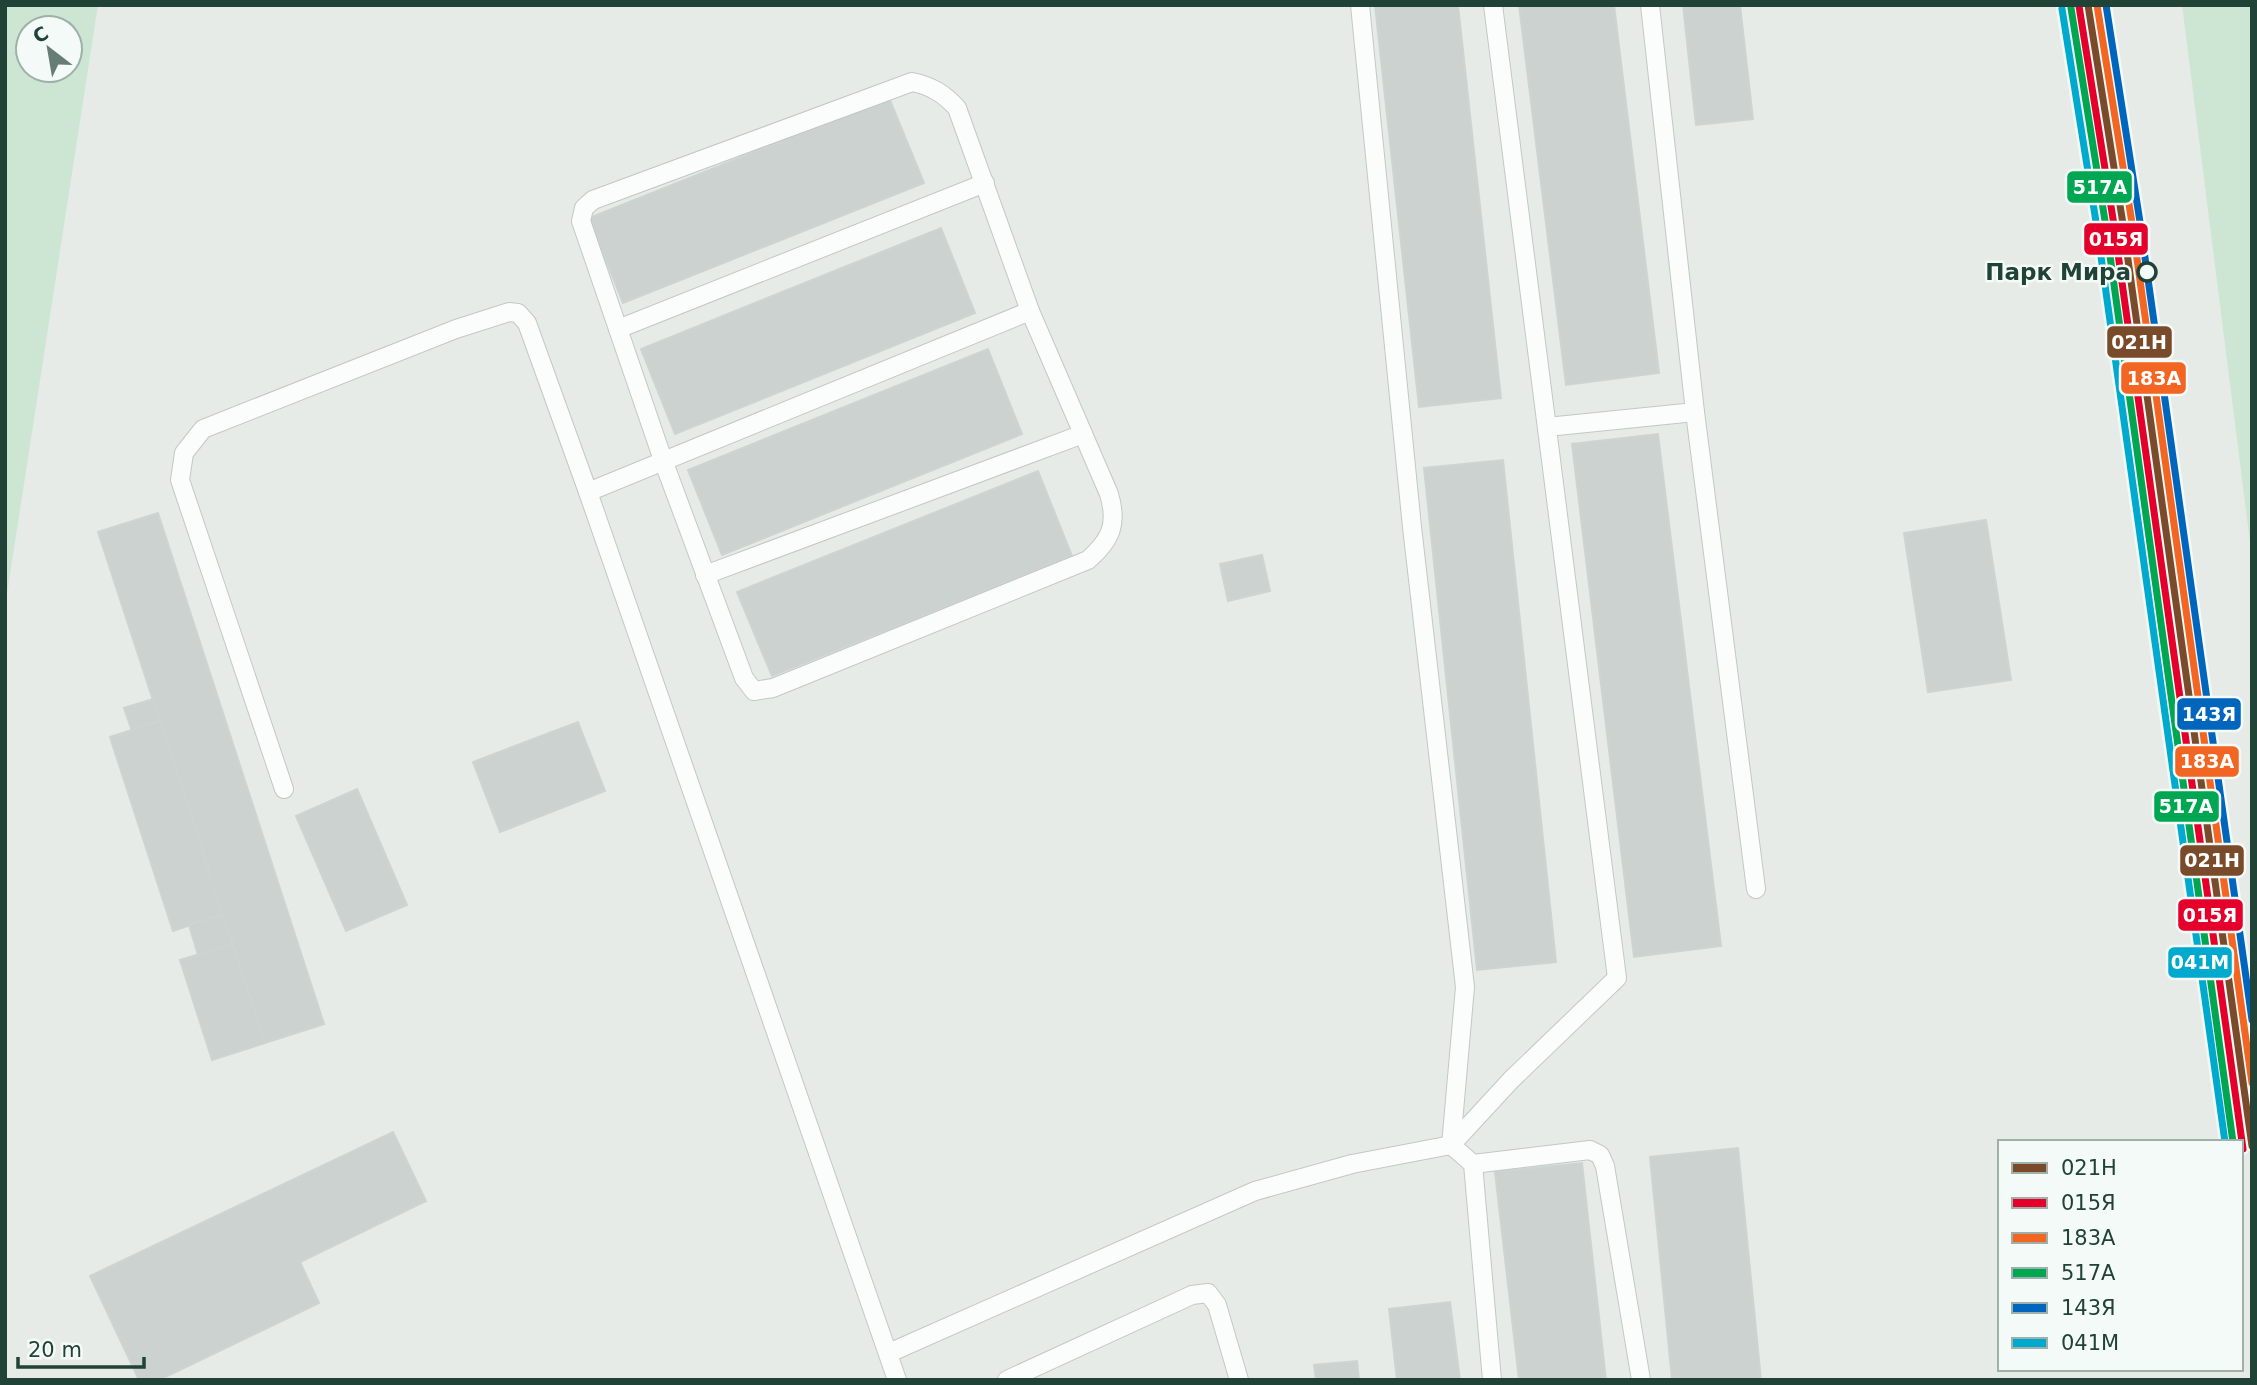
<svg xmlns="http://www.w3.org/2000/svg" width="2257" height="1385" font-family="'DejaVu Sans',sans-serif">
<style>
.green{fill:#cde6d3;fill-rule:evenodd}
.building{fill:#ccd2cf;stroke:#ced4d1;stroke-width:2}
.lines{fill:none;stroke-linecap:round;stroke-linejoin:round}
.lane-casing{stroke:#c3c8c5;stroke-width:20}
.lane{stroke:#fbfcfc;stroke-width:18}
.rail-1-casing{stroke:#f4faf7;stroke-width:12}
.rail-2-casing{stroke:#f4faf7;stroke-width:12}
.rail-3-casing{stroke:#f4faf7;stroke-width:12}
.rail-4-casing{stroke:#f4faf7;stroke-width:12}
.rail-5-casing{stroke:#f4faf7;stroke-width:12}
.rail-6-casing{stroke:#f4faf7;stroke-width:12}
.rail-1{stroke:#7a4b2a;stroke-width:7}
.rail-2{stroke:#e4002b;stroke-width:7}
.rail-3{stroke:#f26522;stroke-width:7}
.rail-4{stroke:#00a651;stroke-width:7}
.rail-5{stroke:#0065bd;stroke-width:7}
.rail-6{stroke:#00a9ce;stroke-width:7}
.stop-dot{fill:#f4faf7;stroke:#204237;stroke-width:3.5}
.labels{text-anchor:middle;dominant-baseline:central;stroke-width:5;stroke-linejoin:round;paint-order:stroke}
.stop-label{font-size:23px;font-weight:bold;fill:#204237;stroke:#f4faf7;text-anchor:end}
.line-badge{stroke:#f4faf7;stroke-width:2.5}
.badge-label{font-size:19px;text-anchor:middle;font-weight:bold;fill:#fff}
</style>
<rect width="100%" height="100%" fill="#e6ebe8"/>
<g class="green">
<path d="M 5,5 L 98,5 L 5,607 ZM 28,28 L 70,28 L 70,70 L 28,70 Z"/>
<polygon points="2182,5 2252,5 2252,558"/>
</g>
<g class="building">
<polygon points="1375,5 1458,5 1501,398 1419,407"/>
<polygon points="1519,5 1614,5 1659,373 1566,385"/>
<polygon points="1683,5 1740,5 1753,119 1696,125"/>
<polygon points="889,98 924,183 623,303 589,218"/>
<polygon points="941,228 975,313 675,434 641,349"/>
<polygon points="988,349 1022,434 722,555 688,470"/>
<polygon points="1658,434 1721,946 1634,957 1572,444"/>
<polygon points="1503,460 1556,962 1477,970 1424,468"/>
<polygon points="1038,471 1072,556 772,676 737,592"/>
<polygon points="158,513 324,1024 265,1043 98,532"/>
<polygon points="1986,520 2011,680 1928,692 1904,533"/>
<polygon points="1262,555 1270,591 1228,601 1220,564"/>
<polygon points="153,699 160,721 132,731 124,708"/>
<polygon points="160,721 223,914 173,931 110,737"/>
<polygon points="578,722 605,791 500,832 473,762"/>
<polygon points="357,789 407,905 346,931 296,816"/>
<polygon points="223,914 233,944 198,955 189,925"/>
<polygon points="233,944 265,1043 212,1060 180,960"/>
<polygon points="393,1132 426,1201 300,1262 319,1303 159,1380 139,1380 90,1276"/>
<polygon points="1738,1148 1761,1380 1672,1380 1650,1157"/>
<polygon points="1582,1163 1606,1380 1519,1380 1495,1172"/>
<polygon points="1450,1302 1460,1380 1397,1380 1389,1309"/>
<polygon points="1357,1361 1359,1380 1316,1380 1314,1365"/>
</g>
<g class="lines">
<g class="lane-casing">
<g id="lane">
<polyline points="1360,5 1412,527 1465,987 1451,1145 1473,1164 1492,1380"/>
<path d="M 912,82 C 932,86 944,94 957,108 L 1030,311 L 1109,494 C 1118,524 1111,540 1088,560 L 773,688 L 754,691 L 744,678 L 663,460 L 581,221 L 584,208 L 593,200 Z"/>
<polyline points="618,329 985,183"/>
<polyline points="1695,412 1756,889"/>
<polyline points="1547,427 1695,412 1650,5"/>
<polyline points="588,492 1030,311"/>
<polyline points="705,575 1083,434"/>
<polyline points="284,789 180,480 184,453 203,429 456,329 509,312 518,313 527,323 588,492 897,1380"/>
<polyline points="1473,1164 1590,1150 1600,1155 1605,1166 1641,1380"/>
<polyline points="889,1353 1255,1191 1352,1164 1451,1145 1511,1080 1617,978 1493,5"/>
<polyline points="1007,1380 1192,1295 1208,1293 1217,1305 1239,1380"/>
</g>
</g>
<use href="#lane" class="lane"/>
<g class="rail-1-casing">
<polyline id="rail-1" points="2088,5 2123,224 2252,1146"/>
</g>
<g class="rail-2-casing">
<polyline id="rail-2" points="2079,6 2114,225 2243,1149"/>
</g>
<g class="rail-3-casing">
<polyline id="rail-3" points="2097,5 2132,223 2252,1083"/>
</g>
<g class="rail-4-casing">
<polyline id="rail-4" points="2071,8 2106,227 2233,1142"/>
</g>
<g class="rail-5-casing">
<polyline id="rail-5" points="2106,5 2140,222 2252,1020"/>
</g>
<g class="rail-6-casing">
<polyline id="rail-6" points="2062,9 2097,228 2225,1142"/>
</g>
<use href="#rail-1" class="rail-1"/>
<use href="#rail-2" class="rail-2"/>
<use href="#rail-3" class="rail-3"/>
<use href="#rail-4" class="rail-4"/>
<use href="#rail-5" class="rail-5"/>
<use href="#rail-6" class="rail-6"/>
</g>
<circle class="stop-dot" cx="2147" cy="272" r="9"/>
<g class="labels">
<g class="stop-label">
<text x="2131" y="272">Парк Мира</text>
</g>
</g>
<g class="line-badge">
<rect x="2066" y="170" width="67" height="34" rx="7" fill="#00a651"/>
<rect x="2083" y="222" width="66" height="34" rx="7" fill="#e4002b"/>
<rect x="2106" y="325" width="67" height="34" rx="7" fill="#7a4b2a"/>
<rect x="2120" y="361" width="67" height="34" rx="7" fill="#f26522"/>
<rect x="2176" y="697" width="66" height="34" rx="7" fill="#0065bd"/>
<rect x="2174" y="745" width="66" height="33" rx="7" fill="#f26522"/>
<rect x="2153" y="790" width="67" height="33" rx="7" fill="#00a651"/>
<rect x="2179" y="844" width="66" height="33" rx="7" fill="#7a4b2a"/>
<rect x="2177" y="898" width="67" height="34" rx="7" fill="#e4002b"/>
<rect x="2167" y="946" width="66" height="33" rx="7" fill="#00a9ce"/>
</g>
<g class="badge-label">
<text x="2100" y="194">517А</text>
<text x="2116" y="246">015Я</text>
<text x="2139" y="349">021Н</text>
<text x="2154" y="385">183А</text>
<text x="2209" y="721">143Я</text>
<text x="2207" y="768">183А</text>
<text x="2186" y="813">517А</text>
<text x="2212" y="867">021Н</text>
<text x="2210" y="922">015Я</text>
<text x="2200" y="969">041М</text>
</g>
<rect width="2257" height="1385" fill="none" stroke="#204237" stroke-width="14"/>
<rect x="1998" y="1140" width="245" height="231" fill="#f4faf7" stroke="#9fb0aa" stroke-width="2"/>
<rect x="2012" y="1163" width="35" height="10" fill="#7a4b2a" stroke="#9fb0aa" stroke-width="2"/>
<text x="2061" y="1175" font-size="21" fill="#204237">021Н</text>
<rect x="2012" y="1198" width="35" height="10" fill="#e4002b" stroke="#9fb0aa" stroke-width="2"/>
<text x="2061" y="1210" font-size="21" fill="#204237">015Я</text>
<rect x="2012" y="1233" width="35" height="10" fill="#f26522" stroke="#9fb0aa" stroke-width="2"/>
<text x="2061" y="1245" font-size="21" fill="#204237">183А</text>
<rect x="2012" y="1268" width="35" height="10" fill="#00a651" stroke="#9fb0aa" stroke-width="2"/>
<text x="2061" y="1280" font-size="21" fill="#204237">517А</text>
<rect x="2012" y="1303" width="35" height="10" fill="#0065bd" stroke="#9fb0aa" stroke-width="2"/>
<text x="2061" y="1315" font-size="21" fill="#204237">143Я</text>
<rect x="2012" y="1338" width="35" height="10" fill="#00a9ce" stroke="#9fb0aa" stroke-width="2"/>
<text x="2061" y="1350" font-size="21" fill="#204237">041М</text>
<g transform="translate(49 49) rotate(329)"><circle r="33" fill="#f4faf7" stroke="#9fb0aa" stroke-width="2"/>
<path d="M0-5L12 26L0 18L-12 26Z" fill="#657d75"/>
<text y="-10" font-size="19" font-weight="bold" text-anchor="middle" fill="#204237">С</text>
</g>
<path d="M18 1357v10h126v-10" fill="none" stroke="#204237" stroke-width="3.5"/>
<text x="28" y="1357" font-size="21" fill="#204237" stroke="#f4faf7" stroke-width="5" paint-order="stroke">20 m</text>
</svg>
